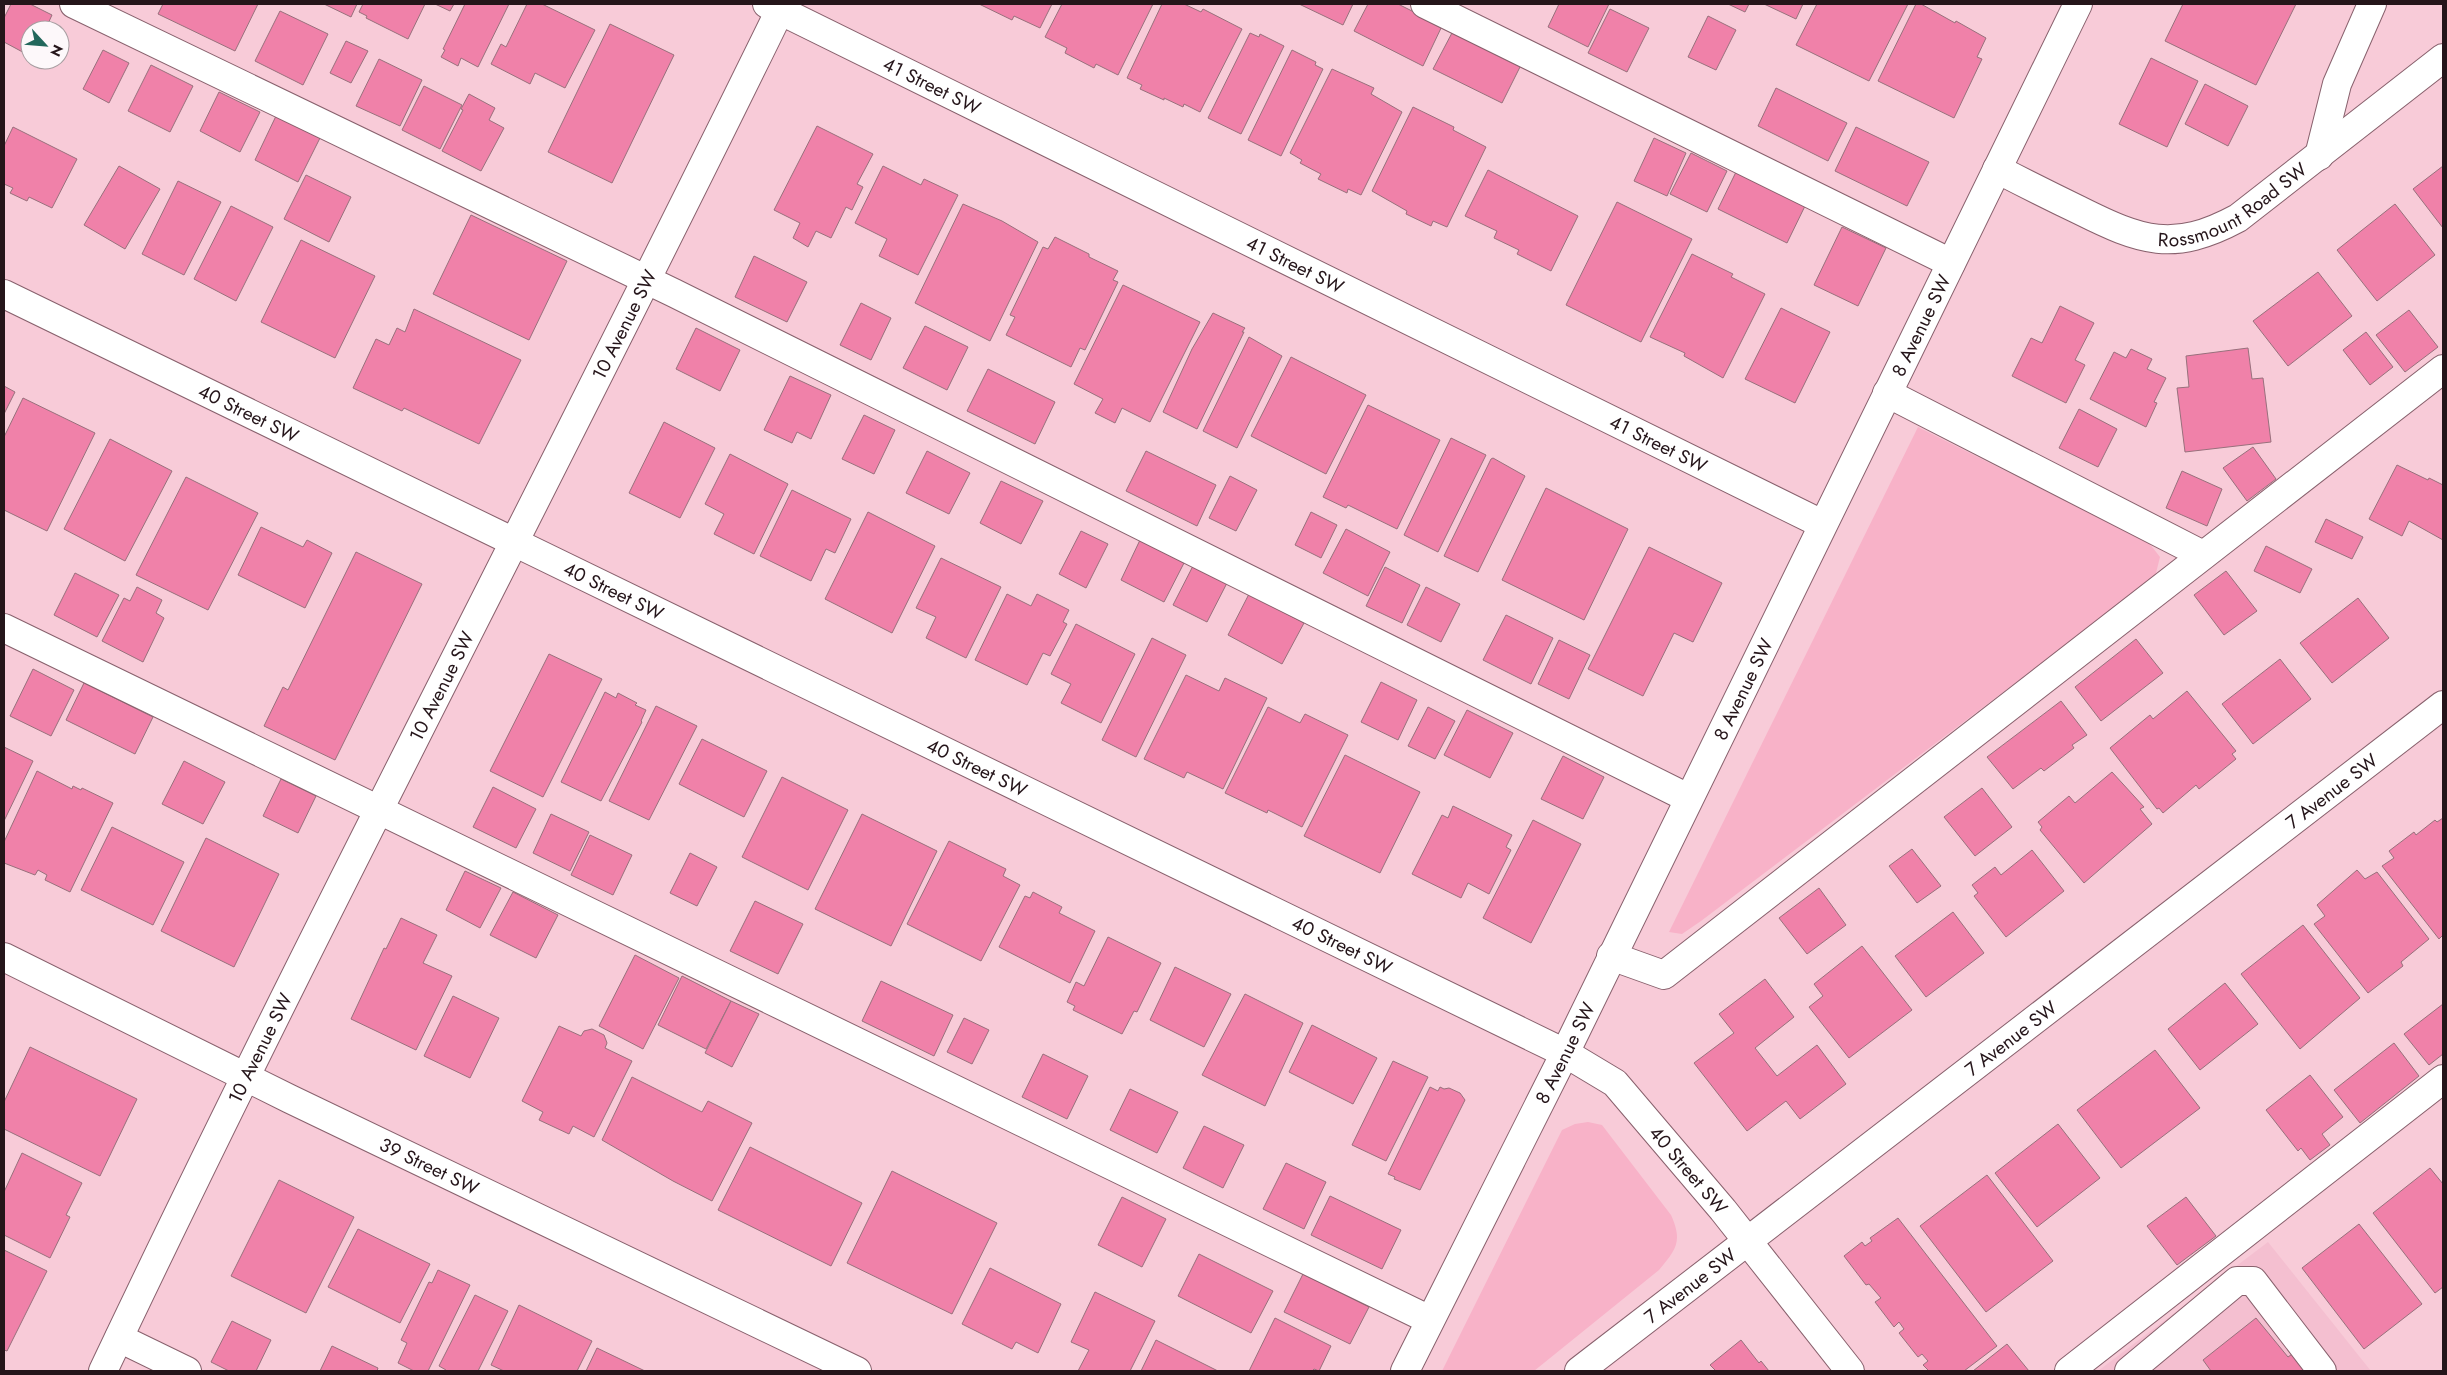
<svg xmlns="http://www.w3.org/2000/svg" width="2447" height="1375" font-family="Jost,sans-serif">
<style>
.built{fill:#f4bfd0}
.green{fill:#f8b2c8}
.building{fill:#f081a9;stroke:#98707c}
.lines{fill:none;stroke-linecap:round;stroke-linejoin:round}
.minor-casing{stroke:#88616d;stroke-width:30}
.minor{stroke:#fff;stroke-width:28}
.labels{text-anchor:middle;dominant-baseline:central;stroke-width:5;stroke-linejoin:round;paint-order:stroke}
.street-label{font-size:19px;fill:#25151a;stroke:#fdf8fa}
</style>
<rect width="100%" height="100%" fill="#f8cbd8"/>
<polygon class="built" points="2268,1242 2371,1371 2098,1371"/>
<g class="green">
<polygon points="1918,427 2149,543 2160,557 2155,577 1701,921 1682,934 1669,932"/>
<path d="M 1588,1122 L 1602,1125 L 1671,1215 C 1683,1242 1676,1249 1659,1270 L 1534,1371 L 1442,1371 L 1562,1130 L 1575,1124 Z"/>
</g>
<g class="building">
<polygon points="11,4 30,4 52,15 45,30 30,30 30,56 4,42 4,18"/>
<polygon points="163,4 258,4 235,51 158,14"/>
<polygon points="324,4 357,4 351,17"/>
<polygon points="363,4 425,4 408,39 366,18 367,16 359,12"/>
<polygon points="435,4 454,4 450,11"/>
<polygon points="465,4 509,4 478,67 461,58 458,66 441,57 445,50 443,49"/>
<polygon points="527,4 542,4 595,30 565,88 535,73 530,84 491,64 501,44 506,47"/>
<polygon points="979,4 1052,4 1040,28 1014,16 1012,20"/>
<polygon points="1062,4 1153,4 1118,75 1096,64 1094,68 1065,53 1067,48 1045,37"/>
<polygon points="1162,4 1184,4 1201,12 1203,9 1242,29 1200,112 1184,104 1183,107 1164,98 1164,100 1140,89 1142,85 1127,78"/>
<polygon points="1299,4 1353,4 1343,25"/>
<polygon points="1368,4 1398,4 1442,26 1423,66 1354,31"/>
<polygon points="1559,4 1609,4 1588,47 1548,27"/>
<polygon points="1728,4 1749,4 1745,12"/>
<polygon points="1764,4 1803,4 1796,19"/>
<polygon points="1817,4 1908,4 1869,81 1796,45"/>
<polygon points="1916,4 1921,4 1955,23 1956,21 1986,38 1977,57 1982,59 1954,118 1878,81"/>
<polygon points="2183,4 2296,4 2256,85 2165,41"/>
<polygon points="1610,9 1649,28 1627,72 1588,53"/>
<polygon points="280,11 328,34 303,85 255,61"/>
<polygon points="1708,16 1736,30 1716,70 1688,57"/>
<polygon points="610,24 674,55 612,183 548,152"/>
<polygon points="1453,31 1521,65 1502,103 1433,69"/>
<polygon points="1250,33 1259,37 1260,34 1284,46 1241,134 1208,118"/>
<polygon points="346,41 368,51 351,83 330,73"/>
<polygon points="103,50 129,63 109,103 83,89"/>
<polygon points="1292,50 1316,62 1315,65 1323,69 1281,156 1248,140"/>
<polygon points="2151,58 2198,81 2167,147 2119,124"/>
<polygon points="379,59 422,80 400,126 356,106"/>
<polygon points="151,65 193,86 170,132 128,111"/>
<polygon points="1332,69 1374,88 1371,94 1402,112 1361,195 1348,189 1347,193 1318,179 1321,174 1300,163 1302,160 1290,153"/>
<polygon points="2205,84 2248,106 2228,146 2185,124"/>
<polygon points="424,86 462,105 440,149 402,130"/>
<polygon points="1776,88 1847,123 1828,161 1758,126"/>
<polygon points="219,92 260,112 240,152 200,131"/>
<polygon points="469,94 495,108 489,120 504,128 481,171 442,151 463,110 461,109"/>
<polygon points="1413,107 1454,127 1453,130 1486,147 1447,227 1433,221 1431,226 1406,214 1407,211 1372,191"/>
<polygon points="276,116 320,138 298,182 255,160"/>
<polygon points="817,126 873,154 857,184 863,187 852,210 846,207 831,238 816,231 808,247 793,238 800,223 774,210"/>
<polygon points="13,127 77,159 52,208 29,197 27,201 10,193 13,188 4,184 4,146"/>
<polygon points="1856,127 1929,162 1907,206 1835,171"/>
<polygon points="1654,138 1686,153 1667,196 1634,181"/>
<polygon points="1691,153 1727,171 1707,212 1670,194"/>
<polygon points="119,166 160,189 125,249 84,225"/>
<polygon points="883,166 921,185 924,179 958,195 918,275 879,256 887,239 855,223"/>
<polygon points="2443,166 2443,228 2413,189"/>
<polygon points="1488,170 1578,216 1551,271 1517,254 1519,250 1494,238 1497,231 1465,216"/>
<polygon points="1736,172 1805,206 1787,243 1718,209"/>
<polygon points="306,175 351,197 329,242 284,219"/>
<polygon points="178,181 221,202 184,275 142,254"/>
<polygon points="1617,202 1692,239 1641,342 1566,305"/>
<polygon points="963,204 1002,221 1038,242 990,341 915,303"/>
<polygon points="2395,204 2435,255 2377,301 2337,250"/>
<polygon points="231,206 273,227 236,301 194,279"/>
<polygon points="471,215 567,261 529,340 433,294"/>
<polygon points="1842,227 1886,248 1858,306 1814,285"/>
<polygon points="1055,237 1089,254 1089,257 1118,271 1113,280 1118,282 1085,350 1080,348 1071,367 1006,335 1015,317 1010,315 1043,247 1048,249"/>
<polygon points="301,240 375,276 335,358 261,322"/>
<polygon points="1692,254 1733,274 1731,277 1765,294 1723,378 1684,356 1685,353 1650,337"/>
<polygon points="754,256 807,282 787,322 735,297"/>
<polygon points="2318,272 2352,316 2288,366 2253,321"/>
<polygon points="1123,285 1200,322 1150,422 1122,408 1115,423 1095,413 1103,399 1074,384"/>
<polygon points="861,303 891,318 871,360 840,345"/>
<polygon points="2060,306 2094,323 2075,360 2085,365 2066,403 2012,376 2031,338 2042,343"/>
<polygon points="1781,308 1830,332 1795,403 1745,379"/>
<polygon points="414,309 521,360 479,444 404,408 402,411 353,388 376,339 389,345 397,328 405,332"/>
<polygon points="2409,310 2438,347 2405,372 2376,335"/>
<polygon points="1213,313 1245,328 1242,332 1244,332 1197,429 1163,412 1192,349"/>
<polygon points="925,326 968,347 947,390 903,368"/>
<polygon points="696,328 740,350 720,391 676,369"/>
<polygon points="2366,332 2393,367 2370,385 2343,350"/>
<polygon points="1249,337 1282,356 1237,448 1203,431"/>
<polygon points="2248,348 2252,379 2263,378 2271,442 2185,452 2177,388 2189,387 2186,356"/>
<polygon points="2131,349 2152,359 2147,369 2166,378 2154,402 2157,403 2146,427 2090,399 2114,352 2126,358"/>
<polygon points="1291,357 1366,395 1326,474 1251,436"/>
<polygon points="988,369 1055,402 1035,444 967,411"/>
<polygon points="790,376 831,395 811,439 797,432 792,443 764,430"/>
<polygon points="4,386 15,392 4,414"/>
<polygon points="23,398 95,433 47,531 4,510 4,437"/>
<polygon points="1368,405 1440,440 1397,529 1348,505 1346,508 1323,497"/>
<polygon points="2079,409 2117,429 2098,467 2059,448"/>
<polygon points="864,415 895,430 874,474 842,459"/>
<polygon points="664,422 715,448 680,518 629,493"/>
<polygon points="1451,438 1486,455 1438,552 1404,535"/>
<polygon points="110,439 172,471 125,561 64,529"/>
<polygon points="2253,447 2276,479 2247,501 2223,468"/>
<polygon points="927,451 970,473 949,514 906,493"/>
<polygon points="1146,451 1216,485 1197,526 1126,491"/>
<polygon points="730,454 788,484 754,554 714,534 724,514 705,504"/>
<polygon points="1493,458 1525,476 1478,572 1444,556 1491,459"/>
<polygon points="2397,465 2428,480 2429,478 2443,485 2443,540 2409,521 2402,536 2369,519"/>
<polygon points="2182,471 2222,489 2207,526 2166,508"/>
<polygon points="1230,476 1257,490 1236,531 1209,518"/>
<polygon points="186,477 258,513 208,610 136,575"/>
<polygon points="1001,481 1043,501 1021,544 980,523"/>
<polygon points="1546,488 1628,529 1584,620 1502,580"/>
<polygon points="792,490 851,519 835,553 826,549 811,581 760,556"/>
<polygon points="868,512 935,546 892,633 825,599"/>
<polygon points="1311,512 1337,525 1321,558 1295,545"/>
<polygon points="2326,519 2363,537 2352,559 2315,542"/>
<polygon points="261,527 303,547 307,540 332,553 305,608 238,575"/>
<polygon points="1346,529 1390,552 1368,596 1323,573"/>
<polygon points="1081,531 1108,544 1086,588 1059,574"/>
<polygon points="1140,540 1184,563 1164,602 1121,580"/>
<polygon points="2266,546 2312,569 2300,593 2254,571"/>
<polygon points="1649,547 1722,583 1693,642 1674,633 1643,696 1588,669"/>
<polygon points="356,552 422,584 335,760 264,726 283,687 288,690"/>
<polygon points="941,558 1001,587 966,658 926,638 936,617 916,608"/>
<polygon points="1194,564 1228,581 1207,622 1173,605"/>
<polygon points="1385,567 1420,585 1402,623 1366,606"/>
<polygon points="2226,571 2257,611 2224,635 2194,595"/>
<polygon points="75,573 119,595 97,637 54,615"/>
<polygon points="137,587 162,600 156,613 164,618 143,662 102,641 124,598 130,601"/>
<polygon points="1426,587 1460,604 1441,642 1407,625"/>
<polygon points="1007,594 1031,606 1037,594 1069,610 1063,622 1067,624 1050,656 1043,653 1027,685 975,660"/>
<polygon points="1249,594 1304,623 1282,664 1228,635"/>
<polygon points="2358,598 2389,638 2332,683 2300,643"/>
<polygon points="1506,615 1553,638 1531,684 1483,660"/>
<polygon points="1076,624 1135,654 1101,723 1061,703 1071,684 1051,674"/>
<polygon points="1152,638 1186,655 1136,757 1102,740"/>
<polygon points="2136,639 2163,673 2101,721 2075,687"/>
<polygon points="1559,640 1590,655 1569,699 1538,684"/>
<polygon points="549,654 602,679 543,797 490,771"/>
<polygon points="2280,659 2311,699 2253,744 2222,704"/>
<polygon points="33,669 74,690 51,736 10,716"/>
<polygon points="1186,675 1219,691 1225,678 1267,698 1223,789 1187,772 1184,778 1144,759"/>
<polygon points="1381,682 1417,700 1398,740 1361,722"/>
<polygon points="84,683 153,717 135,754 66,720"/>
<polygon points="2187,691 2236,751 2232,754 2236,759 2199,789 2196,785 2163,813 2159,808 2157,809 2110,748 2150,715 2153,719"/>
<polygon points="605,692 616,698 618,693 637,703 635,705 646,710 641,721 642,722 601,801 561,782"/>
<polygon points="2061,701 2087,735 2072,745 2074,748 2044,771 2041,768 2013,789 1987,757"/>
<polygon points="656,706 697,726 649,820 609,801"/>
<polygon points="1268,707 1300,723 1305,714 1348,735 1302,827 1268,810 1267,813 1225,793"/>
<polygon points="1428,707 1455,721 1435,759 1408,746"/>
<polygon points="1467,710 1513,733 1490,778 1444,755"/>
<polygon points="702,739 767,771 744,817 679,784"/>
<polygon points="4,747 33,761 4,821"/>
<polygon points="1345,755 1420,792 1380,873 1304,836"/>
<polygon points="1563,756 1604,777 1583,819 1541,799"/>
<polygon points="184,761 225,782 203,824 162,804"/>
<polygon points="37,771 72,789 73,786 81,790 82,788 113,803 70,892 45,880 47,875 38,870 35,875 4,863 4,842"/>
<polygon points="2112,772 2144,807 2140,809 2152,824 2084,883 2040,830 2042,827 2038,822 2069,796 2075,803"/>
<polygon points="782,777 848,810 808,890 742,857"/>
<polygon points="281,779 316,796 298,833 263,816"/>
<polygon points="493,787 536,809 516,848 473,827"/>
<polygon points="1982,788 2012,827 1975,856 1944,817"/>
<polygon points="1453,806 1512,835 1506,847 1511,850 1489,894 1468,883 1461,898 1412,874 1442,815 1448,818"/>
<polygon points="551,814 589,832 570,871 533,853"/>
<polygon points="862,814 937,851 891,946 815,909"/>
<polygon points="2443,818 2443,935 2439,939 2382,866 2394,858 2389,851 2414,832 2416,835 2435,820 2437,822"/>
<polygon points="1533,820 1581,844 1531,943 1483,918"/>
<polygon points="112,827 184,862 153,925 81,890"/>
<polygon points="590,835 632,855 613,895 571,875"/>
<polygon points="206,838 279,874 234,967 161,931"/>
<polygon points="949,841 1006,869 1003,876 1020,885 981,961 907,924"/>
<polygon points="1912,849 1941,886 1917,903 1889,866"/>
<polygon points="2032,850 2064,891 2006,937 1974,896 1978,893 1972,885 1995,867 2001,875"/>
<polygon points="690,853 717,867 697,906 670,893"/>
<polygon points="2357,870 2365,879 2377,872 2429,939 2401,962 2403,966 2368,993 2314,924 2325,916 2317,905"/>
<polygon points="465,871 501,888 480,928 446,910"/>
<polygon points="1819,888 1846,925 1807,954 1779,918"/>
<polygon points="513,892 558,915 536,958 490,935"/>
<polygon points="1033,892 1062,907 1059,913 1095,931 1070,983 999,947 1025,896 1030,898"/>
<polygon points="755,901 803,924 778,974 730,951"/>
<polygon points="1953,912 1984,953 1926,997 1895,956"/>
<polygon points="401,918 437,935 423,963 452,976 416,1050 351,1019 384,948 386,949"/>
<polygon points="2303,925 2360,998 2300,1049 2241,974"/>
<polygon points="1108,937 1161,963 1137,1012 1134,1011 1122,1034 1073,1010 1075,1006 1067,1002 1076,982 1084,986"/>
<polygon points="1862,946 1912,1010 1849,1058 1809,1007 1823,996 1814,984"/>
<polygon points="635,955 679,978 643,1049 599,1026"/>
<polygon points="1175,967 1231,994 1204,1047 1150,1020"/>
<polygon points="682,976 731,1001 706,1049 658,1025"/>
<polygon points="1765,979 1794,1017 1755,1048 1777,1076 1817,1045 1846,1084 1800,1119 1786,1101 1747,1131 1694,1063 1734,1033 1719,1014"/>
<polygon points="881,981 953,1015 934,1056 862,1021"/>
<polygon points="2225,983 2258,1024 2200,1070 2168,1029"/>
<polygon points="1245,994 1303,1023 1265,1106 1202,1075"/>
<polygon points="453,996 499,1018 470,1078 424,1056"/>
<polygon points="731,1001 759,1014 732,1067 705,1053"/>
<polygon points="2443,1004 2443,1054 2429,1065 2404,1034"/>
<polygon points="964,1018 989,1030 972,1064 947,1052"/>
<polygon points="1312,1025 1377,1058 1353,1104 1289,1072"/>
<polygon points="559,1026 581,1036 584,1031 592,1029 604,1035 607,1043 605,1048 632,1061 594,1137 573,1126 569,1134 539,1120 543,1112 522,1101"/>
<polygon points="2394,1043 2419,1076 2360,1123 2334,1090"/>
<polygon points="30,1047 137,1099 100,1176 4,1129 4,1102"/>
<polygon points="2155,1050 2200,1108 2121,1168 2077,1110"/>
<polygon points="1043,1054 1088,1076 1067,1119 1022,1097"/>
<polygon points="1393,1061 1428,1077 1386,1161 1352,1145"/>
<polygon points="2310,1075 2343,1117 2322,1134 2330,1145 2310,1160 2301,1148 2298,1151 2266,1110"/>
<polygon points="632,1077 702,1112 708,1101 752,1123 712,1201 673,1181 602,1140"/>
<polygon points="1430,1087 1438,1091 1440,1087 1444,1089 1449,1088 1460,1093 1465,1100 1420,1190 1394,1179 1395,1177 1388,1174"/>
<polygon points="1130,1089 1178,1112 1157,1153 1110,1130"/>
<polygon points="2058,1124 2100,1178 2037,1227 1995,1173"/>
<polygon points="1204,1126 1244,1145 1223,1188 1183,1168"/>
<polygon points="750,1147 862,1203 831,1266 718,1210"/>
<polygon points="22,1153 82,1183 66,1215 70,1217 50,1258 4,1235 4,1192"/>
<polygon points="1286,1163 1326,1182 1304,1229 1263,1209"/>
<polygon points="2430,1168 2443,1184 2443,1287 2435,1293 2373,1213"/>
<polygon points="892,1171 997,1223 952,1314 847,1263"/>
<polygon points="1987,1175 2053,1261 1986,1312 1920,1226"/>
<polygon points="279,1180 354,1217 306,1313 231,1276"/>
<polygon points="1330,1196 1401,1230 1382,1269 1311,1235"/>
<polygon points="1122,1197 1166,1219 1142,1267 1098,1245"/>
<polygon points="2186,1197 2216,1236 2177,1265 2147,1226"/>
<polygon points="1898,1218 1997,1346 1964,1371 1929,1371 1923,1365 1928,1361 1922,1354 1918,1357 1899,1333 1904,1329 1899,1322 1894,1327 1875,1302 1881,1298 1869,1284 1866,1285 1844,1256 1862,1242 1865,1246 1872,1241 1870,1238"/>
<polygon points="2359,1224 2422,1304 2364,1349 2302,1268"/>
<polygon points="358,1229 430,1264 400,1323 328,1287"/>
<polygon points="4,1250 47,1271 7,1351 4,1350"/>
<polygon points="1199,1254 1273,1291 1251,1333 1178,1296"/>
<polygon points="990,1268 1061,1304 1038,1353 1016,1342 1012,1349 962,1324"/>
<polygon points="438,1270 470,1285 428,1371 414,1371 398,1363 407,1343 401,1340 429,1282 432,1283"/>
<polygon points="1303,1274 1369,1307 1350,1344 1284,1312"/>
<polygon points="1095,1292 1155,1321 1130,1371 1078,1371 1089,1350 1071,1342"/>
<polygon points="475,1295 508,1311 478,1371 445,1371 446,1370 439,1366"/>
<polygon points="519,1305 592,1341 577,1371 504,1371 491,1365"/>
<polygon points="1275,1318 1331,1346 1319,1371 1314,1369 1312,1371 1249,1371"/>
<polygon points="2256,1318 2288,1357 2295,1352 2307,1371 2211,1371 2203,1360"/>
<polygon points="232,1321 271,1340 256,1371 229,1371 211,1362"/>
<polygon points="1156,1340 1218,1371 1141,1371"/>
<polygon points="1741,1340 1759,1363 1761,1361 1769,1371 1716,1371 1710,1365"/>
<polygon points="2007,1344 2029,1371 1973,1371"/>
<polygon points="332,1346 378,1368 377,1371 320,1371"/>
<polygon points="597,1348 645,1371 586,1371"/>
</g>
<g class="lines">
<g class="minor-casing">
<g id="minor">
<polyline points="74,4 674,293 1688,798"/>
<path id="s1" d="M 767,4 L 1822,524"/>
<polyline points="1425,4 1951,263"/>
<polyline points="2319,156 2337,84 2372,4"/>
<path id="s2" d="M 1997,169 C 2024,183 2052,197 2079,210 C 2141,241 2173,253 2238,218 L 2443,58"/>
<path id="s3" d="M 4,294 L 1565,1053 L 1615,1083 L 1723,1210 L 1850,1371"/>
<polyline points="1887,393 2203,555"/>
<polyline points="4,628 1430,1320"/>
<polyline points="1611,956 1664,975 2443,369"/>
<path id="s4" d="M 4,957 L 290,1099 L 857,1371"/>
<polyline points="119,1338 187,1371"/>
<path id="s5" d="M 103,1371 C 321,911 560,461 783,4"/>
<path id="s6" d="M 1405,1371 L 1565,1053 L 2078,4"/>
<path id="s7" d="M 1579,1371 L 2443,705"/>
<polyline points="2069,1371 2443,1079"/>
<polyline points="2129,1371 2237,1281 2253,1281 2322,1371"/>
</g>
</g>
<use href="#minor" class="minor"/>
</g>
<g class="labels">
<g class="street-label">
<text stroke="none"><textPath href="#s1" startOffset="184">41 Street SW</textPath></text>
<text stroke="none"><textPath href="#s2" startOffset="260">Rossmount Road SW</textPath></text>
<text stroke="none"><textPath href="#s1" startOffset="589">41 Street SW</textPath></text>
<text stroke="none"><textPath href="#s6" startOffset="1166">8 Avenue SW</textPath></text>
<text stroke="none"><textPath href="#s5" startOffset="1169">10 Avenue SW</textPath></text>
<text stroke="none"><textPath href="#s3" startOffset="272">40 Street SW</textPath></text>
<text stroke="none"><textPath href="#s1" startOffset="994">41 Street SW</textPath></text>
<text stroke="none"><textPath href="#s3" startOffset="678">40 Street SW</textPath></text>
<text stroke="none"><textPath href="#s5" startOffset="764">10 Avenue SW</textPath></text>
<text stroke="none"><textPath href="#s6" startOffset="761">8 Avenue SW</textPath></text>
<text stroke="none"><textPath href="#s3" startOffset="1082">40 Street SW</textPath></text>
<text stroke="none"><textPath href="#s7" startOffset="950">7 Avenue SW</textPath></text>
<text stroke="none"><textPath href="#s3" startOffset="1488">40 Street SW</textPath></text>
<text stroke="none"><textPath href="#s7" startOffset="545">7 Avenue SW</textPath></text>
<text stroke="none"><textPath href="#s5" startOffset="359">10 Avenue SW</textPath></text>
<text stroke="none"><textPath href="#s6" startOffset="356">8 Avenue SW</textPath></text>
<text stroke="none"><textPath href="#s4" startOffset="474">39 Street SW</textPath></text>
<text stroke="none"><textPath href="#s3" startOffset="1908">40 Street SW</textPath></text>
<text stroke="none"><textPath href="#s7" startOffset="140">7 Avenue SW</textPath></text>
</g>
</g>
<rect width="2447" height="1375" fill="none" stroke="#25151a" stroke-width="10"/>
<g transform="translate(45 45) rotate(116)"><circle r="24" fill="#fdf8fa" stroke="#a79da0"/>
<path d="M0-4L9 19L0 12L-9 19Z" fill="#22675b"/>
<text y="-8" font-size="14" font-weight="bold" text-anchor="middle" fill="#25151a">N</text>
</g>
</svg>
